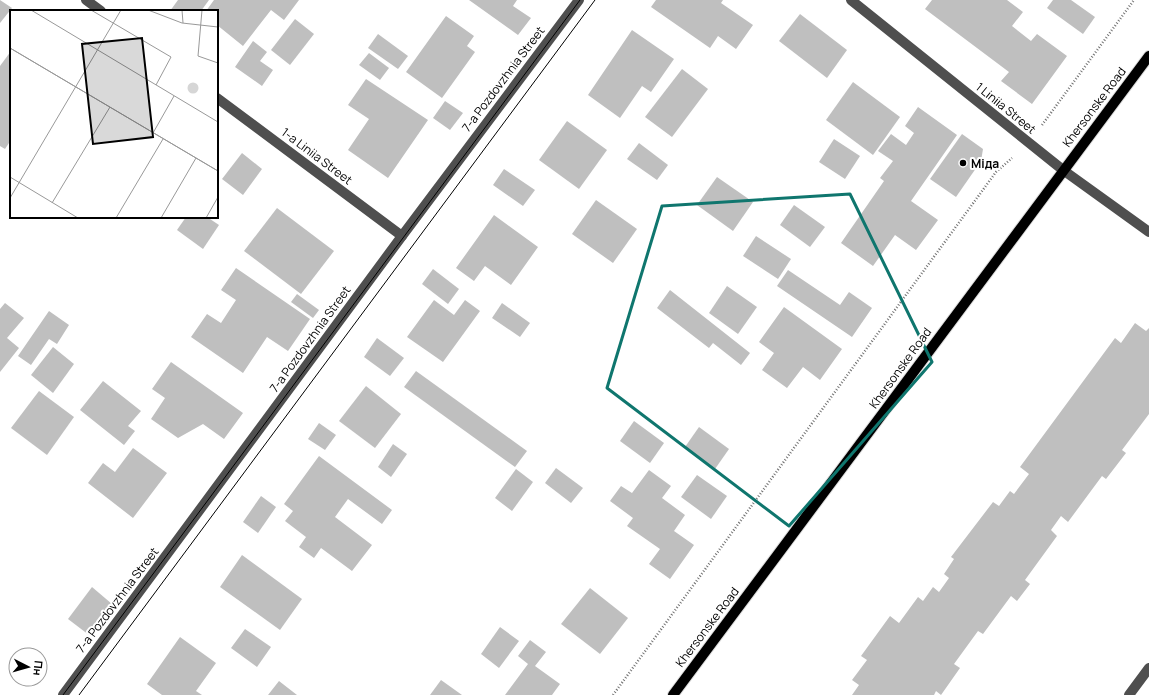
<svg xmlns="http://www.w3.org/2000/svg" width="1149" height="695" font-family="Manrope,sans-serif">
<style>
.building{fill:#bfbfbf}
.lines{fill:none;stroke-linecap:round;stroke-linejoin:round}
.major-casing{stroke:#dbdbdb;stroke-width:12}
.path{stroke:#717171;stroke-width:2.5;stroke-dasharray:1 2;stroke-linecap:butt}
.minor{stroke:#4f4f4f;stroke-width:10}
.major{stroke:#000;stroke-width:10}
.tram{stroke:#000;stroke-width:1}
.marked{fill:none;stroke:#0f766e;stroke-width:3;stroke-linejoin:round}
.poi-dot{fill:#000;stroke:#fff;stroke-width:1.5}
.labels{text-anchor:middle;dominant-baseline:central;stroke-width:4;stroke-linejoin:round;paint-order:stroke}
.street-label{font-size:12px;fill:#000;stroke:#fff}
.poi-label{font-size:12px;font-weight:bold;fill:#000;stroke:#fff;text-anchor:start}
.inset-road{fill:none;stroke:#999;stroke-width:1}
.view{fill:#000;fill-opacity:0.15;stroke:#000;stroke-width:2}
.inset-edge{fill:none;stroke:#000;stroke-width:2}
</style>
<rect width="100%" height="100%" fill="#fff"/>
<g class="building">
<polygon points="0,0 12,8 0,23"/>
<polygon points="178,0 209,0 201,11 170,11"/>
<polygon points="214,0 299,0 284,20 271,10 243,46 217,25 217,11 206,11"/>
<polygon points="469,0 517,0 513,6 531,18 518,35"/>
<polygon points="656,0 723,0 721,3 753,25 736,49 718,36 710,48 651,7"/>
<polygon points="932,0 1007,0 1023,12 1012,26 1031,41 1037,34 1067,56 1032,104 1001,81 1009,72 925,9"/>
<polygon points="1053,0 1071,0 1095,17 1083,34 1047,8"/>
<polygon points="800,14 847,50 827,78 779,41"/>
<polygon points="446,16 474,36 467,46 475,52 442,98 406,72"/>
<polygon points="295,19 314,34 290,65 271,50"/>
<polygon points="632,30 674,59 651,92 642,86 620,118 588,95"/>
<polygon points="378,34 408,56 398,69 368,48"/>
<polygon points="253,41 267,52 260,61 273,70 262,86 235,67"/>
<polygon points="11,51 11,140 5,149 0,146 0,66"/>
<polygon points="369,53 389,68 380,80 359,65"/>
<polygon points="682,69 708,89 672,137 645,117"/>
<polygon points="366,79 428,120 388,178 348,150 369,119 348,105"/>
<polygon points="853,82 900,117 873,155 826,120"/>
<polygon points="445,101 463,113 450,130 433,118"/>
<polygon points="918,107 957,135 911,201 938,220 916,250 895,235 873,266 841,243 884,181 880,178 893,161 878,151 891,134 906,145 914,133 905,126"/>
<polygon points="567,121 607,150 579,189 539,160"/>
<polygon points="962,134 983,149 981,161 956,197 930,179"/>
<polygon points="834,139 860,156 845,179 819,162"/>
<polygon points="639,143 668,165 657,180 627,159"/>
<polygon points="242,153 262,169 243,195 222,179"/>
<polygon points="504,169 535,190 523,206 493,185"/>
<polygon points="717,177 753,202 733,231 697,205"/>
<polygon points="596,200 637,229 613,263 572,234"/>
<polygon points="794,205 825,227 810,247 780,225"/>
<polygon points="277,208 334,251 301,294 244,251"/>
<polygon points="494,215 538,247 511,285 485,266 474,281 456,268"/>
<polygon points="186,217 207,217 219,225 203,249 177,230"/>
<polygon points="756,236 791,259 778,279 743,256"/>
<polygon points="236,268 310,319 288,351 267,337 243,373 191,337 207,314 221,323 236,300 221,290"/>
<polygon points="433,269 459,289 448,304 422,284"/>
<polygon points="788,270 840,305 849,292 872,308 852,337 777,286"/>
<polygon points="727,286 757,307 738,334 709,313"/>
<polygon points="670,290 750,353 741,365 713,343 709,348 657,308"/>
<polygon points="297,294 319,310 313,318 291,302"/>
<polygon points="434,300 454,315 465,300 480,311 443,362 407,337"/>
<polygon points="5,303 24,318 7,338 19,348 0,372 0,309"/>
<polygon points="502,303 530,323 520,337 492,318"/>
<polygon points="784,307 842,349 820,380 803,367 787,388 762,370 774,353 759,342"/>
<polygon points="49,311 69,325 57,344 49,339 31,365 18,356"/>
<polygon points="1135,323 1146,331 1149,328 1149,414 1122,450 1126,453 1106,479 1102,476 1068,522 1061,516 1051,530 1057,536 1025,580 1030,584 1017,601 1011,596 983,634 978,631 954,664 960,668 941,695 936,691 934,695 852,695 859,685 852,680 867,660 861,656 890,616 899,623 918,597 923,601 933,587 939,592 949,578 944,574 954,559 951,557 993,502 999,506 1010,491 1014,494 1029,474 1020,467 1115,338 1121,343"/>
<polygon points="377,338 404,358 390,376 364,357"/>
<polygon points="53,347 74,364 53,393 31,375"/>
<polygon points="171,362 243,413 224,439 203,424 178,438 151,419 165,398 152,389"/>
<polygon points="416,371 527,451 515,467 404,387"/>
<polygon points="103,381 141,411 128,426 135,431 124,445 80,410"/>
<polygon points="366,386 401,414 375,448 339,421"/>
<polygon points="39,391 74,417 47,455 11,428"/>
<polygon points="634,421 664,443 650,463 620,441"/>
<polygon points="319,423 336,435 325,450 308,439"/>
<polygon points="699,427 729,449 715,469 685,447"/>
<polygon points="393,444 407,454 391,477 378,467"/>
<polygon points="133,448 167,473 133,518 88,483 103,463 115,472"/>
<polygon points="319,456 392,510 382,524 348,499 335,517 372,545 352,571 321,548 314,558 299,547 306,537 285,521 293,511 284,504"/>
<polygon points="556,468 583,488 571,503 545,483"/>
<polygon points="516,469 533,482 512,511 495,498"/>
<polygon points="649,470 671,486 662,498 685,515 674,531 694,545 670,579 649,564 660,549 627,526 633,518 610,501 621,486 632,493"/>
<polygon points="697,475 727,496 711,519 681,497"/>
<polygon points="261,496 276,507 258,533 243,522"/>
<polygon points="242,555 302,599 280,630 220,587"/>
<polygon points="92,587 112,604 89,635 68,619"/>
<polygon points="590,588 628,618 600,654 561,624"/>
<polygon points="500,627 519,641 499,668 481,654"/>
<polygon points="245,629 271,647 257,667 231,648"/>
<polygon points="180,637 216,663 196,691 202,695 162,695 147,684"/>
<polygon points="530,640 546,652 535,666 560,684 552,695 505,695 528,664 518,656"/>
<polygon points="441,680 462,695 430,695"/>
<polygon points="279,681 297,695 268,695"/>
</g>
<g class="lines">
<g class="major-casing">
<polyline id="major" points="673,695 1149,56"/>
</g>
<g class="path">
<polyline points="1042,125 1134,0"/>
<polyline points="613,695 996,172 1012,158"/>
</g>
<g class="minor">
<polyline points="86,0 101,11"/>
<polyline points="851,0 1063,170 1149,232"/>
<polyline points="217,98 402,236"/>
<polyline points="63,695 402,236 579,0"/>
<polyline points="1129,695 1149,668"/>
</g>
<use href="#major" class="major"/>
<g class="tram">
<polyline points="63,695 580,0"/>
<polyline points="79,695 595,0"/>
</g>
</g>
<path class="marked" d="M 850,194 L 932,362 L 789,526 L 607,388 L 662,206 Z"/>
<circle class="poi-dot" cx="963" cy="163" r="4"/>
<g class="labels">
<g class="street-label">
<text transform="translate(503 79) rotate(-53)">7-a Pozdovzhnia Street</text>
<text transform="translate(1094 107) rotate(-53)">Khersonske Road</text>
<text transform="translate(1006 108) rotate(39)">1 Liniia Street</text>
<text transform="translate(317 156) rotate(37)">1-a Liniia Street</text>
<text transform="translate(310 339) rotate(-54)">7-a Pozdovzhnia Street</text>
<text transform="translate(900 368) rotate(-54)">Khersonske Road</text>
<text transform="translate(117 600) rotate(-53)">7-a Pozdovzhnia Street</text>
<text transform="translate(707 627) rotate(-53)">Khersonske Road</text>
</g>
<g class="poi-label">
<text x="971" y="163">Міда</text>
</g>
</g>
<g transform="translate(10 10)">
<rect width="208" height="208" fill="#fff"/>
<path d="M177.5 78a5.5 5.5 0 1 1 11 0a5.5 5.5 0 1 1-11 0Z" fill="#d6d6d6"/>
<path class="inset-road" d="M 21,0 L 208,112M 81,0 L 161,47 L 146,75M 138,0 L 172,13 L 208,17M 172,0 L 173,13M 192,0 L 188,46 L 208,53M 0,38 L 208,161M 0,38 L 208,161M 143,123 L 164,86M 0,167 L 68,208M 0,188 L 111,0M 42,193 L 100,97M 106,208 L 153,129M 151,208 L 186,148M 196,208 L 208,187"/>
<path class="view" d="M 132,28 L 143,127 L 83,134 L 72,34 Z"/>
<rect width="208" height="208" class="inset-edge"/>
</g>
<g transform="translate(28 667) rotate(96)"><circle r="19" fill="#ffffff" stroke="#999999"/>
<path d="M0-3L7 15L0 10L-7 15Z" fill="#000000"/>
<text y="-6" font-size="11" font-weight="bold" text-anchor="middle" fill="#000000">Пн</text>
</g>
</svg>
